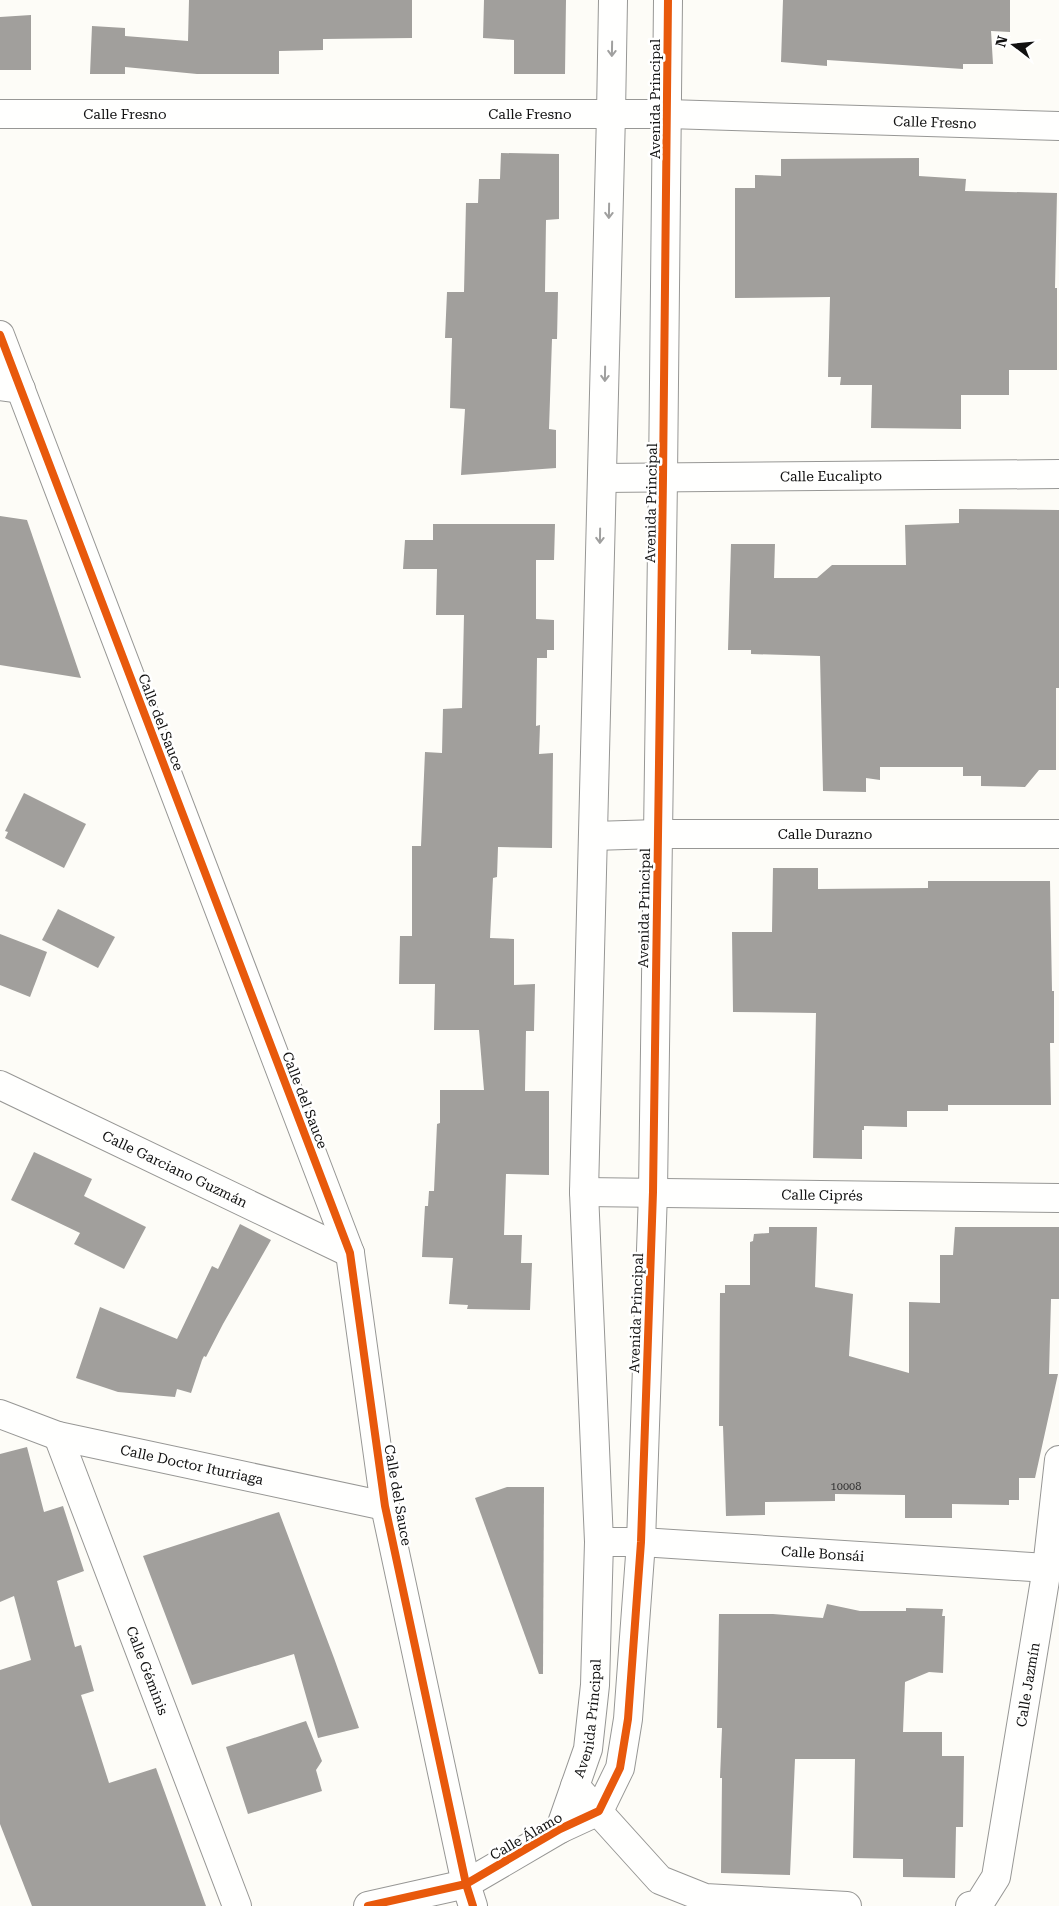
<svg xmlns="http://www.w3.org/2000/svg" width="1059" height="1906" font-family="'Roboto Serif',serif">
<style>
.building{fill:#a19f9c}
.lines{fill:none;stroke-linecap:round;stroke-linejoin:round}
.minor-casing{stroke:#979795;stroke-width:30}
.tertiary-casing{stroke:#979795;stroke-width:30}
.minor{stroke:#fffffe;stroke-width:28}
.tertiary{stroke:#fffffe;stroke-width:28}
.cycleway-casing{stroke:#fff;stroke-width:11}
.cycleway{stroke:#e8590c;stroke-width:8}
.oneway{stroke:#a0a09f}
.labels{text-anchor:middle;dominant-baseline:central;stroke-width:5;stroke-linejoin:round;paint-order:stroke}
.number-label{font-size:11px;fill:#353434}
.street-label{font-size:14px;fill:#111;stroke:#fff}
</style>
<rect width="100%" height="100%" fill="#fdfcf7"/>
<g class="building">
<polygon points="189,0 412,0 412,38 323,39 323,50 279,51 279,74 197,74 125,67 125,74 90,74 92,26 125,28 125,36 188,41"/>
<polygon points="484,0 566,0 565,74 514,74 514,40 483,38"/>
<polygon points="783,0 1010,0 1010,32 991,31 993,64 963,64 963,69 827,60 827,66 781,62"/>
<polygon points="31,15 31,70 0,70 0,17"/>
<polygon points="501,153 559,154 559,219 546,220 545,292 558,292 557,339 552,339 549,429 556,430 556,468 461,475 465,409 450,408 452,338 445,338 447,292 464,292 466,203 478,203 479,179 500,179"/>
<polygon points="919,158 919,176 966,179 965,191 1057,193 1055,288 1057,288 1057,370 1009,370 1009,395 961,395 961,429 871,428 872,385 840,385 841,377 828,377 830,297 735,298 735,188 755,188 755,175 781,176 781,159"/>
<polygon points="959,509 1059,510 1059,688 1056,688 1056,770 1039,770 1025,787 981,786 981,776 963,776 963,767 880,767 880,780 866,778 866,792 823,791 820,656 751,654 751,650 728,650 731,544 775,544 774,578 817,578 832,565 906,565 905,525 959,523"/>
<polygon points="0,516 27,520 81,678 0,665"/>
<polygon points="433,524 555,524 554,560 536,560 536,619 554,620 554,650 547,650 547,658 537,658 536,726 540,725 539,754 553,753 552,848 498,847 497,877 493,878 490,938 514,939 514,985 535,984 534,1031 526,1031 525,1091 549,1091 549,1175 506,1174 504,1235 522,1235 521,1263 532,1263 530,1310 467,1309 468,1305 449,1304 453,1258 422,1257 425,1206 428,1206 429,1191 434,1191 437,1124 440,1123 440,1090 484,1090 479,1030 434,1030 435,984 399,984 400,936 412,936 412,846 421,846 425,752 442,753 443,709 462,708 464,615 436,615 437,569 403,569 405,540 433,540"/>
<polygon points="24,793 86,824 64,868 5,838 8,832 5,831"/>
<polygon points="773,868 818,868 818,889 928,888 928,881 1050,881 1052,991 1054,991 1054,1043 1050,1043 1051,1105 948,1105 948,1111 907,1111 907,1127 864,1126 864,1130 862,1130 862,1159 813,1158 816,1013 733,1012 732,932 772,932"/>
<polygon points="58,909 115,937 98,968 42,940"/>
<polygon points="0,934 47,952 30,997 0,985"/>
<polygon points="34,1152 92,1179 84,1196 146,1227 124,1269 74,1244 80,1233 11,1200"/>
<polygon points="240,1224 271,1240 223,1324 206,1357 204,1356 202,1360 191,1393 177,1389 175,1397 118,1392 76,1378 100,1307 177,1339 212,1266 218,1269"/>
<polygon points="769,1227 817,1227 815,1287 853,1294 849,1356 909,1373 909,1302 940,1303 940,1255 953,1255 955,1227 1059,1227 1059,1299 1051,1299 1049,1374 1058,1374 1035,1478 1019,1478 1019,1500 1009,1500 1009,1505 952,1504 952,1518 905,1518 905,1495 835,1494 835,1501 765,1502 765,1515 726,1516 723,1426 719,1426 720,1293 725,1293 725,1285 750,1285 750,1242 753,1241 754,1234 769,1233"/>
<polygon points="27,1447 44,1512 63,1506 84,1571 57,1581 75,1647 81,1645 94,1691 81,1695 109,1783 156,1768 206,1906 32,1906 0,1824 0,1670 31,1660 14,1596 0,1602 0,1454"/>
<polygon points="507,1487 544,1487 543,1674 539,1674 475,1498"/>
<polygon points="279,1512 334,1658 359,1728 318,1738 294,1654 192,1685 143,1556"/>
<polygon points="827,1604 860,1611 906,1611 906,1608 943,1609 942,1616 945,1616 943,1673 929,1672 905,1682 903,1732 942,1732 942,1756 964,1756 963,1827 956,1827 955,1878 903,1877 903,1859 853,1858 855,1759 795,1759 790,1875 721,1873 722,1778 720,1778 722,1728 717,1728 719,1614 773,1614 823,1618"/>
<polygon points="306,1721 322,1761 316,1770 322,1791 248,1814 226,1747"/>
</g>
<g class="lines">
<g class="minor-casing">
<g id="minor">
<path id="s1" d="M 0,114 L 668,114 L 1059,126"/>
<polyline points="0,386 21,389"/>
<path id="s2" d="M 602,478 L 1059,474"/>
<path id="s3" d="M 593,836 L 658,834 L 1059,834"/>
<path id="s4" d="M 0,1085 L 350,1253"/>
<path id="s5" d="M 584,1192 L 1059,1198"/>
<path id="s6" d="M 0,1414 L 58,1436 L 385,1506"/>
<path id="s7" d="M 58,1436 L 237,1906"/>
<path id="s8" d="M 599,1542 L 641,1542 L 1047,1568"/>
<polyline points="575,1786 660,1880 705,1898 847,1906"/>
<polyline points="368,1906 466,1884"/>
<path id="s9" d="M 970,1906 L 979,1904 L 996,1877 L 1047,1568 L 1059,1460"/>
</g>
</g>
<g class="tertiary-casing">
<g id="tertiary">
<polyline points="0,335 350,1253 385,1506 466,1884 473,1906"/>
<path id="s10" d="M 560,1829 L 588,1749 L 595,1685 L 599,1542 L 584,1192 L 611,114 L 613,0"/>
<polyline points="466,1884 560,1829 599,1811 620,1768 628,1719 641,1542 653,1192 663,478 668,0"/>
</g>
</g>
<use href="#minor" class="minor"/>
<use href="#tertiary" class="tertiary"/>
<g class="cycleway-casing">
<g id="cycleway">
<polyline points="0,335 350,1253 385,1506 466,1884 473,1906"/>
<polyline points="368,1906 466,1884 560,1829 599,1811 620,1768 628,1719 641,1542 653,1192 663,478 668,0"/>
</g>
</g>
<use href="#cycleway" class="cycleway"/>
</g>
<defs><path id="oneway-shaft" d="M-6 0H5M1.5-3L5.5 0L1.5 3" fill="none" stroke-width="1.6" stroke-linecap="round" stroke-linejoin="round" transform="scale(1.25)"/></defs>
<g class="oneway">
<use href="#oneway-shaft" transform="translate(612 49) rotate(91)"/>
<use href="#oneway-shaft" transform="translate(609 211) rotate(91)"/>
<use href="#oneway-shaft" transform="translate(605 374) rotate(91)"/>
<use href="#oneway-shaft" transform="translate(600 536) rotate(91)"/>
</g>
<g class="labels">
<g class="number-label">
<text x="846" y="1486">10008</text>
</g>
<g class="street-label">
<text transform="translate(655 99) rotate(-90)">Avenida Principal</text>
<text stroke="none"><textPath href="#s1" startOffset="125">Calle Fresno</textPath></text>
<text stroke="none"><textPath href="#s1" startOffset="530">Calle Fresno</textPath></text>
<text stroke="none"><textPath href="#s1" startOffset="935">Calle Fresno</textPath></text>
<text stroke="none"><textPath href="#s2" startOffset="229">Calle Eucalipto</textPath></text>
<text transform="translate(651 503) rotate(-89)">Avenida Principal</text>
<text transform="translate(161 722) rotate(69)">Calle del Sauce</text>
<text stroke="none"><textPath href="#s3" startOffset="232">Calle Durazno</textPath></text>
<text transform="translate(644 908) rotate(-89)">Avenida Principal</text>
<text transform="translate(305 1100) rotate(69)">Calle del Sauce</text>
<text stroke="none"><textPath href="#s4" startOffset="194">Calle Garciano Guzmán</textPath></text>
<text stroke="none"><textPath href="#s5" startOffset="238">Calle Ciprés</textPath></text>
<text transform="translate(636 1313) rotate(-88)">Avenida Principal</text>
<text stroke="none"><textPath href="#s6" startOffset="199">Calle Doctor Iturriaga</textPath></text>
<text transform="translate(398 1495) rotate(80)">Calle del Sauce</text>
<text stroke="none"><textPath href="#s8" startOffset="224">Calle Bonsái</textPath></text>
<text stroke="none"><textPath href="#s7" startOffset="251">Calle Géminis</textPath></text>
<text stroke="none"><textPath href="#s9" startOffset="236">Calle Jazmín</textPath></text>
<text stroke="none"><textPath href="#s10" startOffset="115">Avenida Principal</textPath></text>
<text transform="translate(526 1836) rotate(-30)">Calle Álamo</text>
</g>
</g>
<g transform="translate(1014 45) rotate(286)" stroke="#ffffff" stroke-width="4" paint-order="stroke">
<path d="M0-4L9 19L0 12L-9 19Z" fill="#111111"/>
<text y="-8" font-size="14" font-weight="bold" text-anchor="middle" fill="#111111">N</text>
</g>
</svg>
